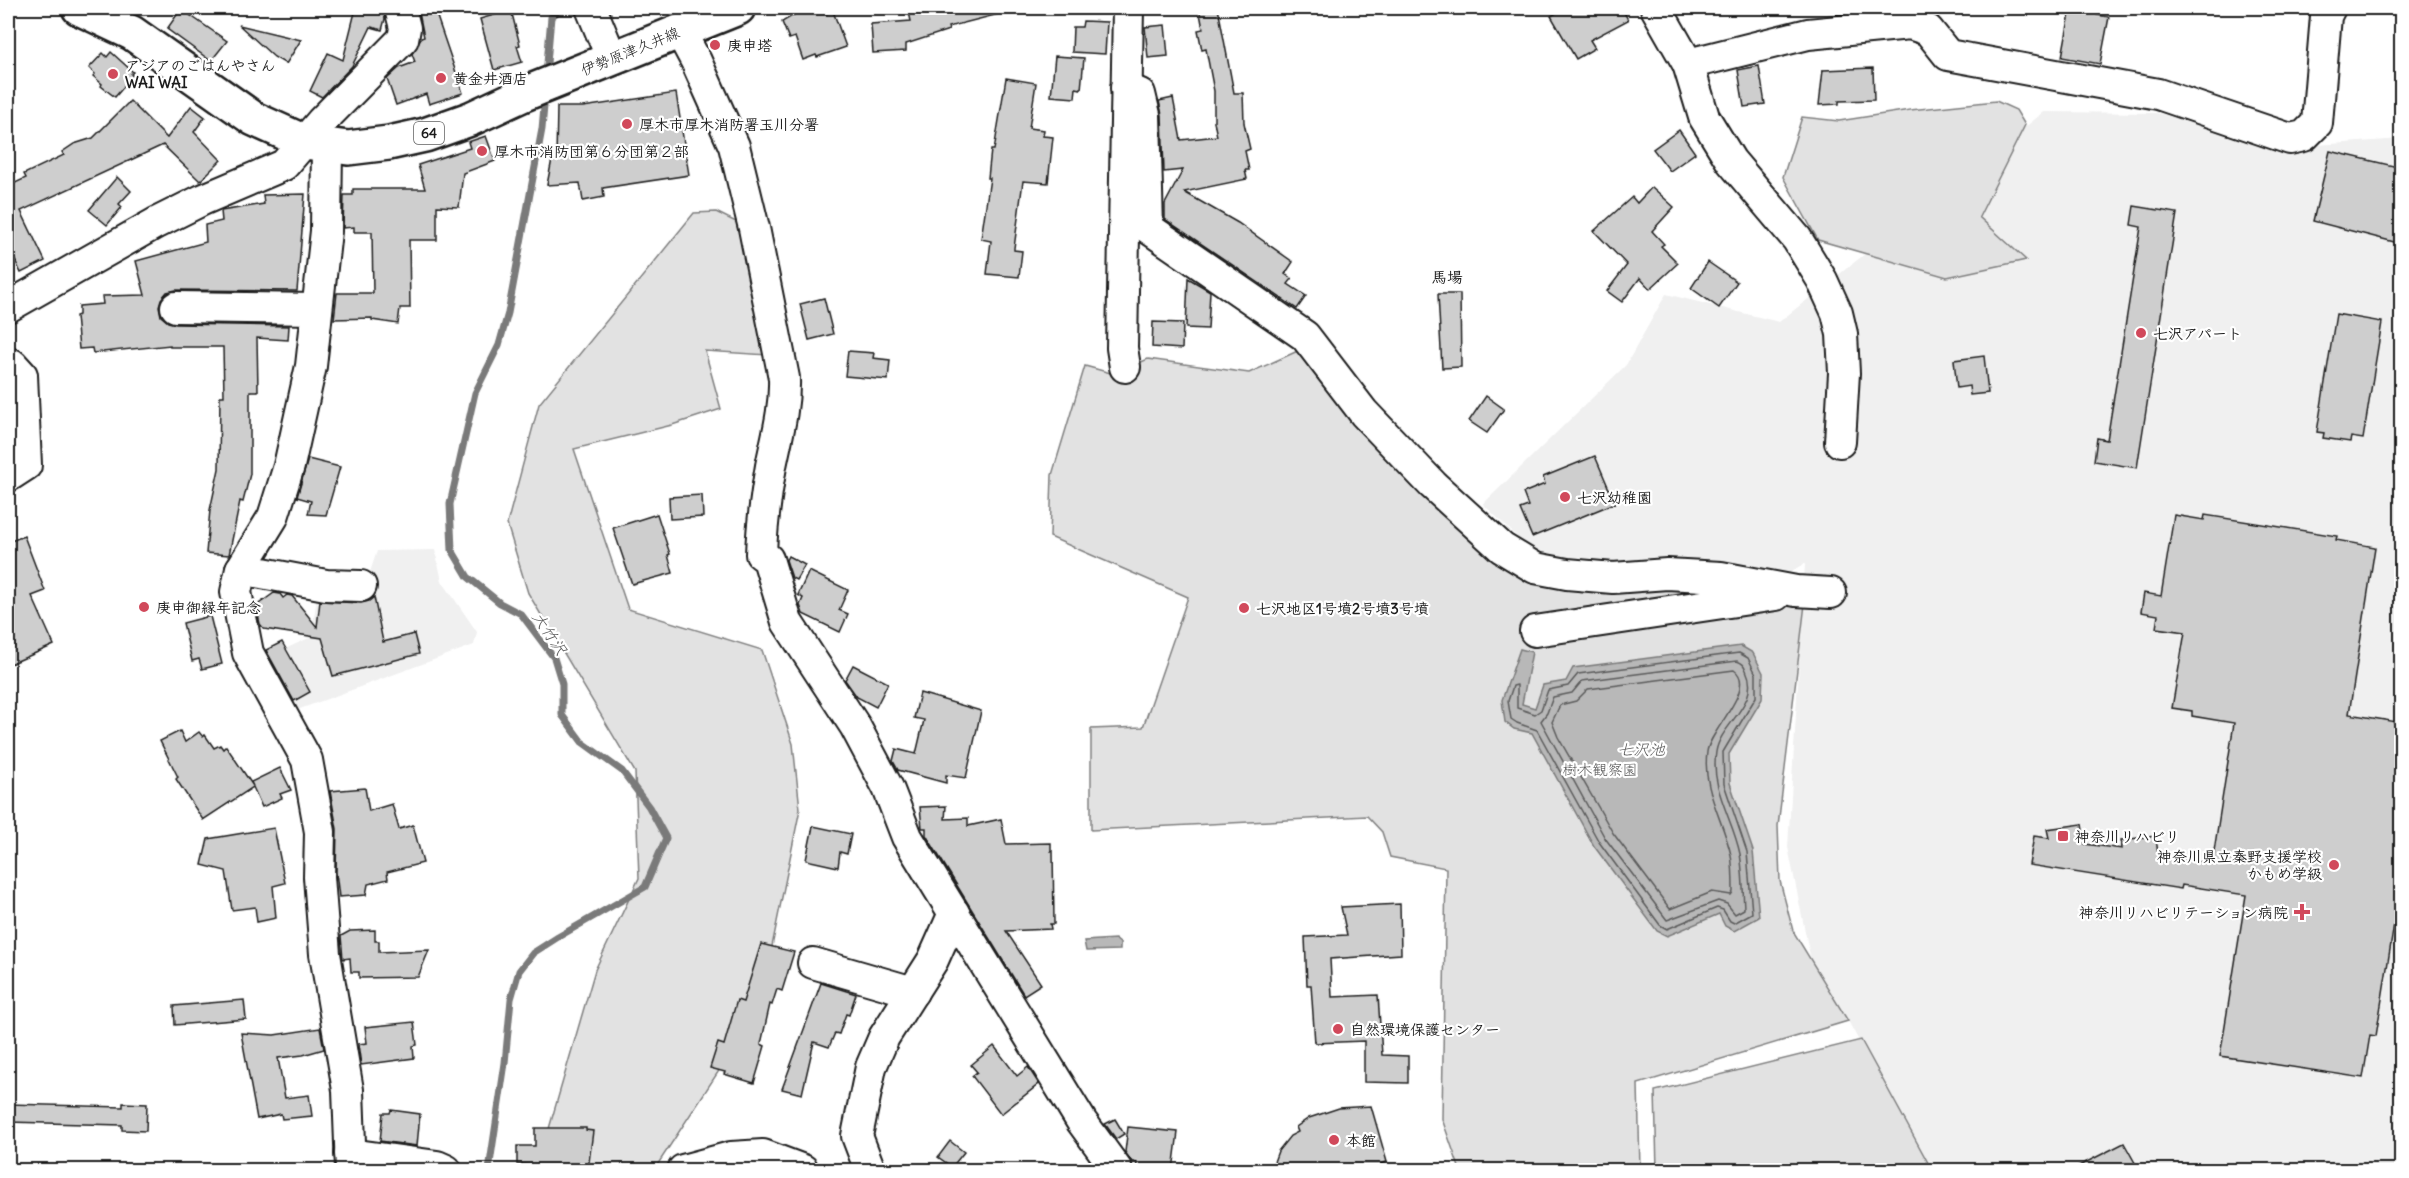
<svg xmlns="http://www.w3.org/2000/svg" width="2409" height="1178" font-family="Delius,'Klee One',sans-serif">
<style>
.built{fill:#f0f0f0}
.green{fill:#e2e2e2;stroke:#7f7f7f;stroke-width:1.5}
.water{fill:#b8b8b8;stroke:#7a7a7a;stroke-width:1.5}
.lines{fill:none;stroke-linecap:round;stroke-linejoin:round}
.shore{stroke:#5a5a5a;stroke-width:1.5}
.stream{stroke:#7a7a7a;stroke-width:7}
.building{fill:#cecece;stroke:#1c1c1c;stroke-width:1.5}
.minor-casing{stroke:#1c1c1c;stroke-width:34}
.major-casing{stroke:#1c1c1c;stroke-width:38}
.minor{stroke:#fff;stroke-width:30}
.major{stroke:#fff;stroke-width:33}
.poi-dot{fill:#d1495b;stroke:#fff;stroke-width:2}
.labels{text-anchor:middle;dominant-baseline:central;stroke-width:4.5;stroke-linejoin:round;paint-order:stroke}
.shield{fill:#fff;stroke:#606060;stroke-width:1.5}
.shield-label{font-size:14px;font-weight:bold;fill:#1c1c1c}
.poi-label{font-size:15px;font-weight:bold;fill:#1c1c1c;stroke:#fff;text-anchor:start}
.street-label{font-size:15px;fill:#1c1c1c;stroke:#fff}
.park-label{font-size:15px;fill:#575757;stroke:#fff}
.neighbourhood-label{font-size:16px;font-weight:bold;fill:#1c1c1c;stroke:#fff}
.water-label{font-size:16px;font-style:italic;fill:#5a5a5a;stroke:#fff}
</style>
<rect width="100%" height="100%" fill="#fff"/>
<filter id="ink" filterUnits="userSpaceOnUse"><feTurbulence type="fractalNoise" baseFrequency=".0167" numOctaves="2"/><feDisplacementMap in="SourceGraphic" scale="12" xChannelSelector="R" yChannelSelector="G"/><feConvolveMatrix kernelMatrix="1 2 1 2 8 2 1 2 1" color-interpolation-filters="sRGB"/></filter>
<g filter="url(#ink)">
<g class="built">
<polygon points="2044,112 2157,113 2289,147 2401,139 2401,1170 1930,1170 1848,1021 1811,961 1788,847 1805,564 1773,583 1612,572 1533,552 1483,504 1626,365 1666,294 1779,322"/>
<polygon points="435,550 442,581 477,632 474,645 289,713 259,661 311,637 318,591 368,578 377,551"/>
</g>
<g class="green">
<polygon points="2401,80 2402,132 2401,132 2395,110"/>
<polygon points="1996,101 2016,110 2025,125 1979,217 2026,260 1947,277 1818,240 1783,177 1802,117 1839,121 1910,110"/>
<polygon points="716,212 740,224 768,355 705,351 721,409 672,425 574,449 628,609 762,650 793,744 800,809 769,961 726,1060 654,1170 537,1170 595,970 639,878 635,772 528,593 507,524 539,404 694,213"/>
<polygon points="1300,350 1509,569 1714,583 1805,604 1778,826 1780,881 1793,931 1848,1021 1638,1084 1640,1170 1460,1170 1442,1119 1446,868 1390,857 1382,832 1367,816 1091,830 1091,729 1143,727 1188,597 1050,537 1052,475 1085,366 1114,374 1148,359 1249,373"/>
<polygon points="1861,1040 1932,1170 1657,1170 1655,1091"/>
</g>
<g class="water">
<polygon points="1741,646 1753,653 1763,673 1762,699 1729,754 1730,783 1753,851 1759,917 1734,931 1725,926 1719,914 1667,936 1657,931 1594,846 1532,733 1514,729 1505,722 1502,700 1520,649 1532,652 1522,704 1535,708 1543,685 1566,681 1573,668"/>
<polygon points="1115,939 1120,943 1120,950 1086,951 1084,941"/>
</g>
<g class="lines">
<g class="shore">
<polygon points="1739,653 1748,658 1756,674 1756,697 1723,752 1724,784 1747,852 1752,913 1734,923 1730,921 1723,910 1717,908 1667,929 1660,925 1599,842 1537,730 1517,723 1511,719 1508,701 1513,686 1517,685 1517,708 1535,714 1541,710 1548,690 1568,686 1578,674"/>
<path d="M 1737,661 C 1743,663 1744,665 1746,670 C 1762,703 1720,724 1716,752 C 1710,789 1733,819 1740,854 C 1743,871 1743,891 1744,909 L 1735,914 L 1727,904 L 1718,901 L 1667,920 L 1605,838 L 1541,721 L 1547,713 L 1553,697 L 1572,693 L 1582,681 Z"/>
<path d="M 1734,670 C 1758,687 1709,731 1707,752 C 1702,790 1723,819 1731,855 C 1733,867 1733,881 1733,892 L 1731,895 L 1712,892 L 1670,909 L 1613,833 L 1558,737 L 1552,722 L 1560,705 L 1576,701 L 1588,689 Z"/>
</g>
<g class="stream">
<polyline points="546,75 551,17 562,8"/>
<polyline points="489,1170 505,1063 511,999 519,971 533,953 558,937 645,887 666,838 649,807 622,771 582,742 562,715 562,684 554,658 521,614 500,603 468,577 452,550 450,504 475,393 499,345 508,313 542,129 545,95"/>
</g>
</g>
<g class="building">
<polygon points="356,8 383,8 385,19 382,30 371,27 352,66 322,97 310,91 328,53 343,60"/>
<polygon points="418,8 434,8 463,93 429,104 426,94 396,105 387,79 399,68 415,62 412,54 421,38 424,37"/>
<polygon points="807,8 824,8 826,14 833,11 846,47 817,57 816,55 803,60 795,37 789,39 782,22 794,15 793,13"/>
<polygon points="908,8 998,8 999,14 948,27 949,30 906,44 906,51 873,53 871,24 911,21"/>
<polygon points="1199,8 1218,8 1234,93 1243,93 1244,123 1250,149 1245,151 1249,170 1245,170 1247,179 1184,192 1238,223 1293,262 1285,274 1292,279 1288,284 1306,296 1297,309 1165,219 1165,204 1183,170 1164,172 1162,115 1159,101 1173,98 1181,140 1217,136 1214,122 1214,91 1206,49 1202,50 1198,30 1203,29"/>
<polygon points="1565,8 1622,8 1628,20 1590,40 1595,48 1576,59 1551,16"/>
<polygon points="2071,8 2098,10 2097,15 2109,17 2100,64 2062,57"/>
<polygon points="181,9 227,41 211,61 167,29"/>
<polygon points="511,10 520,45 517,46 522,62 494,70 480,19"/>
<polygon points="1083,21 1107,22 1105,54 1072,52 1073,27 1082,27"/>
<polygon points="239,25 301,40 286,64 274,57"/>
<polygon points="1165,25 1168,56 1148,58 1145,27"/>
<polygon points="111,52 133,72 131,74 133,76 115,97 101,86 102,84 93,76 95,74 89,68 103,53 107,57"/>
<polygon points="1055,56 1084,58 1081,89 1076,88 1075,98 1051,96"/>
<polygon points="1759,66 1765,104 1744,107 1738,70"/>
<polygon points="1873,68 1874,100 1839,101 1839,104 1819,105 1823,70"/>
<polygon points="1006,78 1036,83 1029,128 1044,130 1043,136 1053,137 1048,183 1023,181 1014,248 1014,250 1022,251 1019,277 987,274 991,241 981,239 990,178 988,178 991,150 994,150"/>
<polygon points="676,93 689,175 603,188 604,197 583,201 580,183 547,185 552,159 556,159 557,107 583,107"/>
<polygon points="130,101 167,138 191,106 205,117 194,132 221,160 200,181 163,145 21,211 45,261 21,273 8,245 8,182 9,186 26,178 24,174 64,155 62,152 74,144 93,138"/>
<polygon points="1679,130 1695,153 1670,171 1653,149"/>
<polygon points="486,136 495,161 463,173 459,207 437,206 437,240 409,240 410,308 400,308 398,324 372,320 372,318 334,319 337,293 373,293 372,232 354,232 354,227 343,228 344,195 353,195 353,189 425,189 418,165 470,148 468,142"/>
<polygon points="2330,151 2402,168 2402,244 2313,221"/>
<polygon points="117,177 131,191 119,204 122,207 107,225 89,210"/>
<polygon points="1652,187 1674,207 1652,231 1664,244 1661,246 1678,263 1650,289 1640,278 1622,302 1607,291 1627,265 1594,231 1632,197 1637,203"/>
<polygon points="305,194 297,291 176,290 167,292 161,299 159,306 161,316 168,322 176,324 289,326 288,340 257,338 258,391 250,391 250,474 243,502 240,501 229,555 206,553 210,510 219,469 220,396 224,396 223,347 170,347 170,345 93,353 92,348 79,349 76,316 79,315 79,306 103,304 102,296 145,295 136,261 206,242 205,225 222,221 221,211 264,204 263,195"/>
<polygon points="2134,206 2177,213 2137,468 2094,461 2097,438 2107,440 2141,227 2131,225"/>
<polygon points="1708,262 1737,282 1719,308 1691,288"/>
<polygon points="1188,278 1210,291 1208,329 1186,328"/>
<polygon points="1438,294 1460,294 1461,367 1442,368"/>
<polygon points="824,298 833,334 809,340 800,304"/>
<polygon points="2336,314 2382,322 2363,439 2351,437 2350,442 2323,438 2324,433 2317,432"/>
<polygon points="1153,322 1183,323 1182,349 1152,347"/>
<polygon points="848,351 874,353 873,358 890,360 888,380 845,376"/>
<polygon points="1984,356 1988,393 1970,395 1969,386 1957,388 1954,360"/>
<polygon points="1486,396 1504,409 1487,433 1469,421"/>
<polygon points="1595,456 1615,503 1532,537 1520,509 1528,506 1523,493 1545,484 1543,477"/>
<polygon points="308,459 340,467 326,515 308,514 311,501 297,497"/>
<polygon points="702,495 703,517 670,519 669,497"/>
<polygon points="657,514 670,554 668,555 673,573 632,584 613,528"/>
<polygon points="2174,515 2204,520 2205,515 2337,536 2336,540 2375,547 2349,714 2402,723 2402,875 2376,1036 2370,1035 2363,1078 2220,1056 2246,895 2182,885 2181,889 2029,865 2034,836 2049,838 2047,829 2082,824 2085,844 2122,849 2121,840 2156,836 2158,855 2212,864 2234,723 2192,716 2192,711 2172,708 2185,632 2156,628 2158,615 2141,612 2144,593 2161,596"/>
<polygon points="24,536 45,591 32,596 54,645 8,665 8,542"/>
<polygon points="788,556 805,565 796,580 792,578 786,560"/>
<polygon points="809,571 848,590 839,610 848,614 840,632 803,614 800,605 803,598 798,595"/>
<polygon points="274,593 280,594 283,598 287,595 292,596 317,627 320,601 361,603 369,601 374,597 383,642 414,634 419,654 333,676 322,638 264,629 260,624 256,606"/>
<polygon points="210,616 222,664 202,669 199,659 192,661 183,623"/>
<polygon points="282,642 310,692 294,701 266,650"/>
<polygon points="853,665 888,683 876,707 857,697 845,680"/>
<polygon points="920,693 981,711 966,778 946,775 946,783 898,770 893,761 896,749 916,754 924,720 914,718"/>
<polygon points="180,731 185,742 199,732 203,737 205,735 214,748 220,745 223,749 226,746 253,786 251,782 280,768 291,790 280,794 282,798 262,807 253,787 203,820 176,779 178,777 160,741"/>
<polygon points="365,788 369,811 392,804 399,829 413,825 423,863 387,872 388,879 368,884 366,895 339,897 336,872 337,829 330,791"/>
<polygon points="946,806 945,819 968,818 968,826 1001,819 1006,844 1051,843 1051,851 1053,851 1054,924 1050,924 1051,929 1006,931 1041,984 1024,995 926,835 926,828 922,828 920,807"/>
<polygon points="813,826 851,834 847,854 840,852 838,867 806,860"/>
<polygon points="274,828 285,883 273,886 276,918 257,922 255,907 232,910 226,871 202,865 208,839"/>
<polygon points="1400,904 1401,954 1330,959 1332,997 1378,995 1382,1055 1408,1056 1408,1083 1364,1082 1364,1041 1315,1043 1311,985 1307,985 1305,937 1347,935 1341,907"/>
<polygon points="375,930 375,941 379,941 379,952 429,950 418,977 359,978 359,972 351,972 350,958 343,959 341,936 350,931"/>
<polygon points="761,944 794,952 782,991 777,989 772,1005 770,1004 761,1044 765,1046 754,1083 724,1074 725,1072 710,1068 718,1043 724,1045 737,1000 743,1002"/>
<polygon points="821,983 856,994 849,1015 846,1014 839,1034 835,1033 829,1047 814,1042 802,1094 782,1089"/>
<polygon points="244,1000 246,1019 175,1025 174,1006"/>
<polygon points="414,1022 417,1045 413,1046 414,1058 361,1065 358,1044 367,1043 365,1027"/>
<polygon points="320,1028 324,1049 303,1055 278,1058 285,1098 309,1095 312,1116 282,1119 281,1114 257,1119 241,1033 274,1035"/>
<polygon points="994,1046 1017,1076 1028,1067 1039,1084 1001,1114 972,1076 977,1072 971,1065"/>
<polygon points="123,1103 147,1104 146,1131 122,1130 122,1125 8,1122 8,1104 123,1107"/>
<polygon points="1371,1106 1387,1162 1381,1164 1382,1170 1271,1170 1278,1151 1290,1136 1298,1132 1296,1127 1309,1118 1339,1108"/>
<polygon points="391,1110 420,1114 417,1146 380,1141 383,1113 390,1113"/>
<polygon points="1115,1119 1124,1134 1116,1139 1105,1124"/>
<polygon points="1128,1127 1178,1132 1173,1170 1136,1170 1137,1162 1132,1162 1125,1152"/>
<polygon points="535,1128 586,1128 586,1130 593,1131 588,1170 555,1166 555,1170 532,1170 532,1165 517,1164 517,1146 535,1146"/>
<polygon points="950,1141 964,1152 952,1167 938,1157"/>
<polygon points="2124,1143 2139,1170 2071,1170"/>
</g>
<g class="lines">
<g class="minor-casing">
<g id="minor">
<polyline points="591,8 612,59"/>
<polyline points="1656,8 1688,64 1704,117 1731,161 1797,239 1822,280 1837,313 1842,334 1844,373 1840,442"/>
<path d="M 680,31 L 696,61 L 734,146 L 754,228 L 784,378 C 785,409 777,436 771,466 C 766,495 762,524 761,554 L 768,559 L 787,622 L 855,726 L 888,788 L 907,837 L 1082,1122 L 1117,1170"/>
<polyline points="1688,64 1808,34 1910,24 1928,30 1948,55 2158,94 2290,139 2304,136 2317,123 2326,16 2330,8"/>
<polyline points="1126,88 1140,94 1145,115 1148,228 1305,336 1364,413 1433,485 1502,548 1535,568 1567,574 1613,578 1667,574 1721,577 1796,591 1831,593"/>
<polyline points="327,145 326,231 311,366 289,466 273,517 241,569 236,592 248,653 307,760 320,832 319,877 325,954 348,1090 351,1170"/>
<polyline points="8,307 156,223 202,200 284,165 321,122 403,39 405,28 400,8"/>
<polyline points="176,307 317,309"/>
<polyline points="8,363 12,364 22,375 26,465 9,476"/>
<polyline points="1125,367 1122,348 1128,8"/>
<polyline points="241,569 326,585 361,586"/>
<polyline points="1535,631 1776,595"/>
<polyline points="813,963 913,992"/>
<polyline points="350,1154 437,1166 446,1170"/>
<polyline points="683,1170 731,1157 763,1155 803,1170"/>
<polyline points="870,1170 857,1136 871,1067 884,1037 933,960 954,913"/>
</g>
</g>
<g class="major-casing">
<polyline id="major" points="79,8 132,33 254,119 305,142 348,148 389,143 425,135 470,119 524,94 738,8"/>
</g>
<use href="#minor" class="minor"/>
<use href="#major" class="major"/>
</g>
</g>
<g class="poi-dot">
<circle cx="715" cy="45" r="6"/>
<circle cx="113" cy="74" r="6"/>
<circle cx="441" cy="78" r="6"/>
<circle cx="627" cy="124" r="6"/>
<circle cx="482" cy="151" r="6"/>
<circle cx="2141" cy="333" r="6"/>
<circle cx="1565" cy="497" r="6"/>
<circle cx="144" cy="607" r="6"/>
<circle cx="1244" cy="608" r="6"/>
<rect x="2057" y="830" width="12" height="12" rx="3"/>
<circle cx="2334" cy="865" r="6"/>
<path d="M2299 903h6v6h6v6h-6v6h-6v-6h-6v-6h6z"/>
<circle cx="1338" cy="1029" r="6"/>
<circle cx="1334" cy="1140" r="6"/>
</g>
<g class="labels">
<rect class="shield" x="414" y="122" width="30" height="22" rx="4.5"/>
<g class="shield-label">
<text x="429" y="133">64</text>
</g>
<g class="poi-label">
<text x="727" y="45">庚申塔</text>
<text x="125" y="65">アジアのごはんやさん<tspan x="125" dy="17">WAI WAI</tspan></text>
<text x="453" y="78">黄金井酒店</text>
<text x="639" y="124">厚木市厚木消防署玉川分署</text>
<text x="494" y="151">厚木市消防団第６分団第２部</text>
<text x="2153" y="333">七沢アパート</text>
<text x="1577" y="497">七沢幼稚園</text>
<text x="156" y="607">庚申御縁年記念</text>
<text x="1256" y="608">七沢地区1号墳2号墳3号墳</text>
<text x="2075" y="836">神奈川リハビリ</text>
<text x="2322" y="856" text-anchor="end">神奈川県立秦野支援学校<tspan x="2322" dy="17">かもめ学級</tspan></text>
<text x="2288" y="912" text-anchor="end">神奈川リハビリテーション病院</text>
<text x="1350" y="1029">自然環境保護センター</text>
<text x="1346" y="1140">本館</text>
</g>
<g class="street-label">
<text transform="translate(630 51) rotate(-22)">伊勢原津久井線</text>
</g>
<g class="park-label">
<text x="1600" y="769">樹木観察園</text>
</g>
<g class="neighbourhood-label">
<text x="1447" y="277">馬場</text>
</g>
<g class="water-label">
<text transform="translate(550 633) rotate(56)">大竹沢</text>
<text x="1641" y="749">七沢池</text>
</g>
</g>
<rect width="2409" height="1178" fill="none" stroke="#fff" stroke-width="30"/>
<rect x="15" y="15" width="2379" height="1148" fill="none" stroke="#1c1c1c" stroke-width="2" filter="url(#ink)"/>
</svg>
